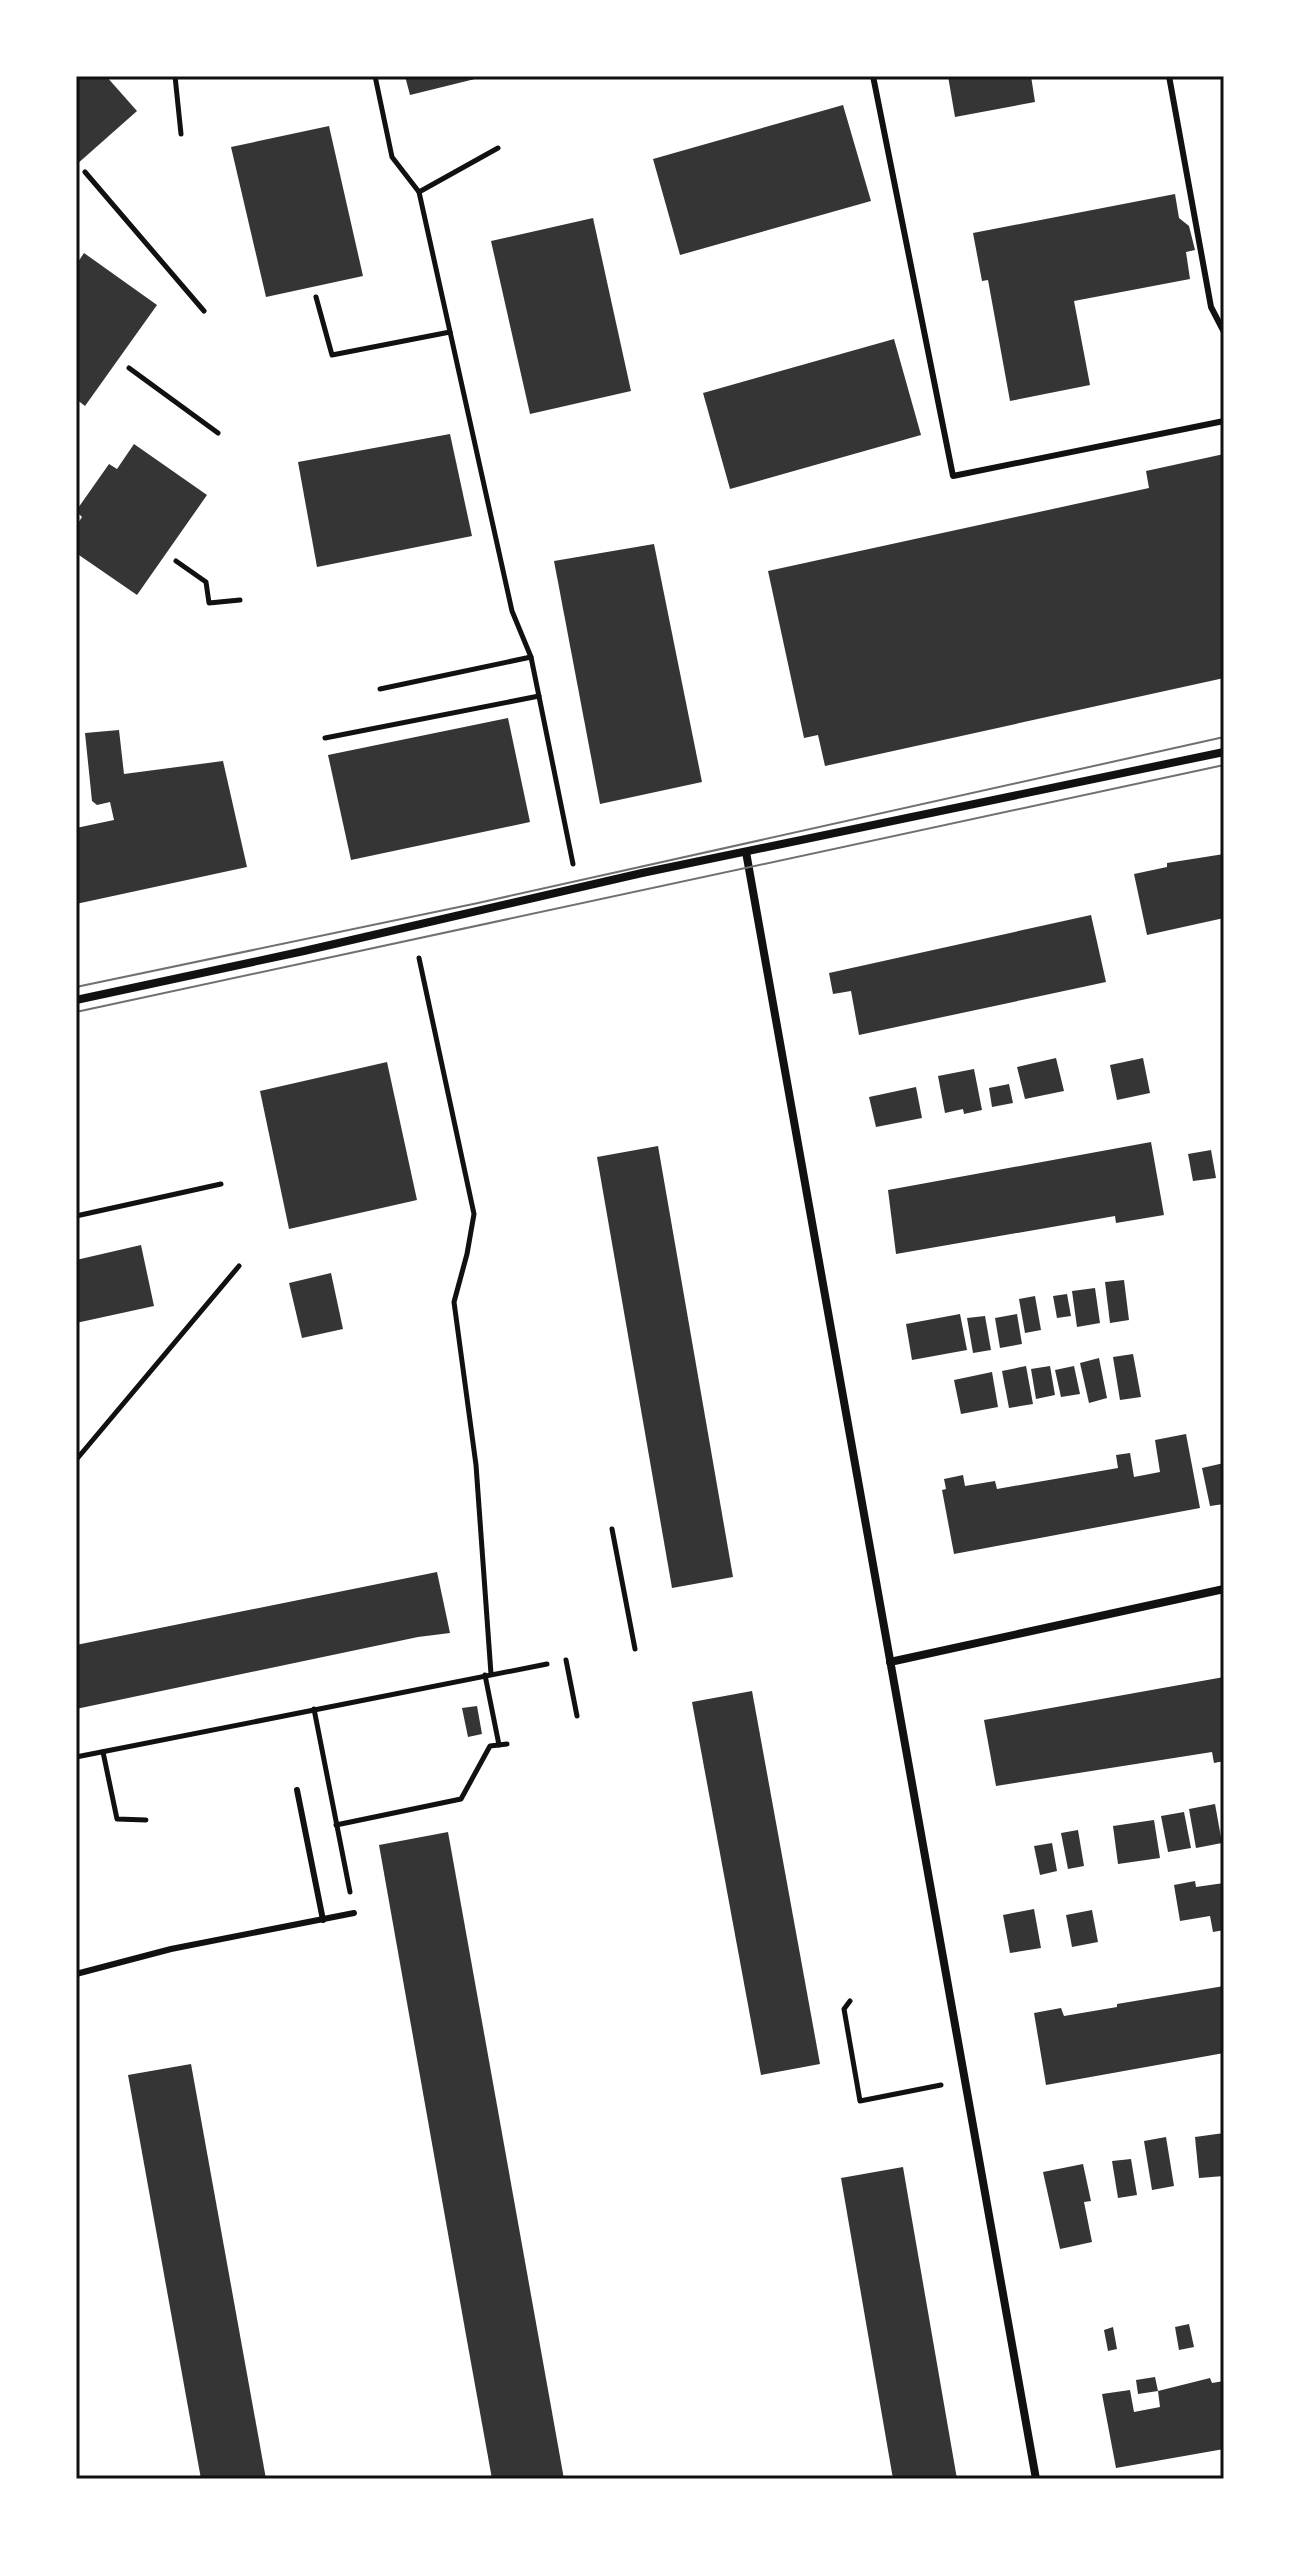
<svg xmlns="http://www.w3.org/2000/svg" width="1300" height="2555" font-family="'Noto Serif',serif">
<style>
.building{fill:#353535}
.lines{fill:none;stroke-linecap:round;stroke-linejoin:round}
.path{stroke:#111;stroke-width:5}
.service{stroke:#111;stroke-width:6}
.minor{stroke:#111;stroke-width:8}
.tram{stroke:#707070;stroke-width:2}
.neatline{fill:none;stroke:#111;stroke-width:3}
</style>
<rect width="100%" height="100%" fill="#fff"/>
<g class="building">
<polygon points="76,76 106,76 137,111 76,165"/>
<polygon points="405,76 483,76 483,77 410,95"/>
<polygon points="948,76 1031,76 1035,102 955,117"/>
<polygon points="843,105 871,201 680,255 653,159"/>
<polygon points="329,126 363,276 266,297 231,147"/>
<polygon points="1175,194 1179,218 1189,226 1195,250 1186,252 1190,279 1074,301 1090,385 1010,401 988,280 982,281 973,233"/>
<polygon points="593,218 631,391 530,414 491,241"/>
<polygon points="84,253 157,305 85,406 76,399 76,265"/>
<polygon points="894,339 921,435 730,489 703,393"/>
<polygon points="450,434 472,536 317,567 298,462"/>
<polygon points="134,444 207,495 137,595 76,553 76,526 82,517 76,511 109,464 117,469"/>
<polygon points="1224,454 1224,678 825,766 818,735 804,738 768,571 1149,488 1146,471"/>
<polygon points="654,544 702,782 600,804 554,561"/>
<polygon points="508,718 530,822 351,860 328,755"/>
<polygon points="119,730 124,774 223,761 247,867 76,904 76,828 114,820 110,802 97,805 92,801 85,733"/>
<polygon points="1224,854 1224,918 1147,935 1134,874 1167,867 1167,863"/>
<polygon points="1091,915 1106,982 859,1035 851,991 833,994 829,973"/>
<polygon points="1056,1058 1064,1091 1025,1099 1017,1067"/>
<polygon points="1143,1058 1150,1093 1117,1100 1110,1065"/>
<polygon points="387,1062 417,1200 289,1229 260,1091"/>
<polygon points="974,1069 982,1110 964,1114 963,1109 945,1113 938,1076"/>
<polygon points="1009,1084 1013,1103 992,1107 989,1088"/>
<polygon points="916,1087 922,1118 876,1127 869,1097"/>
<polygon points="1151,1142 1164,1215 1116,1223 1115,1216 896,1254 888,1190"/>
<polygon points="658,1146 733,1577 672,1588 597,1157"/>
<polygon points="1211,1150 1216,1178 1193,1181 1188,1154"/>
<polygon points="141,1245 154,1306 76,1323 76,1260"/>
<polygon points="331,1273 343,1329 302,1338 289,1283"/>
<polygon points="1124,1280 1129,1320 1110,1323 1105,1282"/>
<polygon points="1095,1288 1100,1323 1077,1327 1072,1291"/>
<polygon points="1067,1294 1071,1316 1057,1318 1053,1296"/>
<polygon points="1035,1296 1041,1330 1025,1333 1019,1299"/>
<polygon points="960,1314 967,1350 912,1360 906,1324"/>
<polygon points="1017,1314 1022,1344 1000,1348 995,1318"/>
<polygon points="985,1316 991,1350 973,1353 967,1318"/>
<polygon points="1133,1354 1141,1397 1120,1400 1113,1357"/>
<polygon points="1099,1358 1107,1398 1089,1403 1080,1363"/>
<polygon points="1026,1366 1033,1404 1009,1408 1002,1371"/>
<polygon points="1050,1366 1055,1395 1036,1399 1031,1369"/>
<polygon points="1074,1366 1080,1394 1061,1397 1055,1370"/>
<polygon points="992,1372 998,1407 961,1414 954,1380"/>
<polygon points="1186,1434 1200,1508 954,1554 942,1490 946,1489 944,1479 963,1475 965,1486 995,1481 997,1489 1118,1468 1116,1455 1130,1453 1134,1477 1160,1472 1155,1440"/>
<polygon points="1224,1463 1224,1504 1210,1506 1202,1468"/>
<polygon points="437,1572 450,1633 418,1637 76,1709 76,1645"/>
<polygon points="1224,1677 1224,1761 1214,1763 1212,1752 996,1786 984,1720"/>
<polygon points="752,1691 820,2064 761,2075 692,1702"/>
<polygon points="477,1706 482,1734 468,1737 462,1708"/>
<polygon points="1215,1804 1222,1843 1196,1848 1189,1809"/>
<polygon points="1184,1812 1191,1848 1168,1852 1161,1816"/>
<polygon points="1154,1820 1160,1858 1118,1864 1113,1826"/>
<polygon points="1078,1830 1084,1866 1068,1869 1061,1833"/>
<polygon points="448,1832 564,2479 492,2479 466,2335 379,1845"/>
<polygon points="1052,1843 1057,1871 1040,1875 1034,1846"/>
<polygon points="1195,1881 1196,1887 1224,1883 1224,1930 1213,1932 1210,1916 1180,1921 1174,1885"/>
<polygon points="1034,1909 1041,1948 1010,1953 1003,1915"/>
<polygon points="1092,1910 1098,1942 1072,1947 1066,1915"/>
<polygon points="1224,1986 1224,2053 1046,2085 1034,2013 1061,2008 1064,2016 1117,2007 1117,2004"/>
<polygon points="191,2064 266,2479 201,2479 128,2075"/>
<polygon points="1224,2133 1224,2176 1199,2178 1195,2137"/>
<polygon points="1166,2137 1174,2186 1152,2190 1144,2141"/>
<polygon points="1131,2159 1137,2195 1118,2198 1112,2161"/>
<polygon points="1083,2164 1091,2201 1084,2202 1092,2242 1060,2249 1043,2172"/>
<polygon points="903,2167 911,2214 957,2479 893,2479 841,2178"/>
<polygon points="1189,2324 1194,2347 1179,2350 1175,2327"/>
<polygon points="1113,2327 1117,2349 1108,2351 1104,2330"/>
<polygon points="1155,2377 1158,2391 1210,2378 1212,2383 1224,2381 1224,2449 1116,2468 1102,2394 1130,2390 1134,2412 1160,2407 1158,2391 1138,2394 1136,2380"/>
</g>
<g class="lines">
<g class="path">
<polyline points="175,76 181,134"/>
<polyline points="375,76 392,157 419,192 512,611 531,657 573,864"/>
<polyline points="85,172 204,311"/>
<polyline points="419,192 498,148"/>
<polyline points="316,297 332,355 450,332"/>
<polyline points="129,368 218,433"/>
<polyline points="176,561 206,582 209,603 240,600"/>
<polyline points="380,689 531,657"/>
<polyline points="325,738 539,696"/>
<polyline points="419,958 474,1214 467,1254 454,1302 476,1465 491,1674"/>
<polyline points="76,1216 221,1184"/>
<polyline points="76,1460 239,1266"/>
<polyline points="612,1529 635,1649"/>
<polyline points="566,1660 577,1716"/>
<polyline points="485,1675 499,1745"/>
<polyline points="314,1709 350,1892"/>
<polyline points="103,1752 117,1819 146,1820"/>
<polyline points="76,1757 547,1664"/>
<polyline points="336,1825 461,1799 490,1746 507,1744"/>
<polyline points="850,2001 844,2009 860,2101 941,2085"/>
</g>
<g class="service">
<polyline points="873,76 953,476 1224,421"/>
<polyline points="1169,76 1211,307 1224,332"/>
<polyline points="297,1790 323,1920"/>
<polyline points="76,1974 171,1949 354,1913"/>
</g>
<g class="minor">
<polyline points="746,852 1036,2479"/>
<polyline points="76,1000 304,951 642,873 1224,752"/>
<polyline points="890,1662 1224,1589"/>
</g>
<g class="tram">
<polyline points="76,987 478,903 1224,737"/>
<polyline points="76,1012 1224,765"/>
</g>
</g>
<rect width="1300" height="2555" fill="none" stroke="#ffffff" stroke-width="156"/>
<rect x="78" y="78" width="1144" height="2399" class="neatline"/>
</svg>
